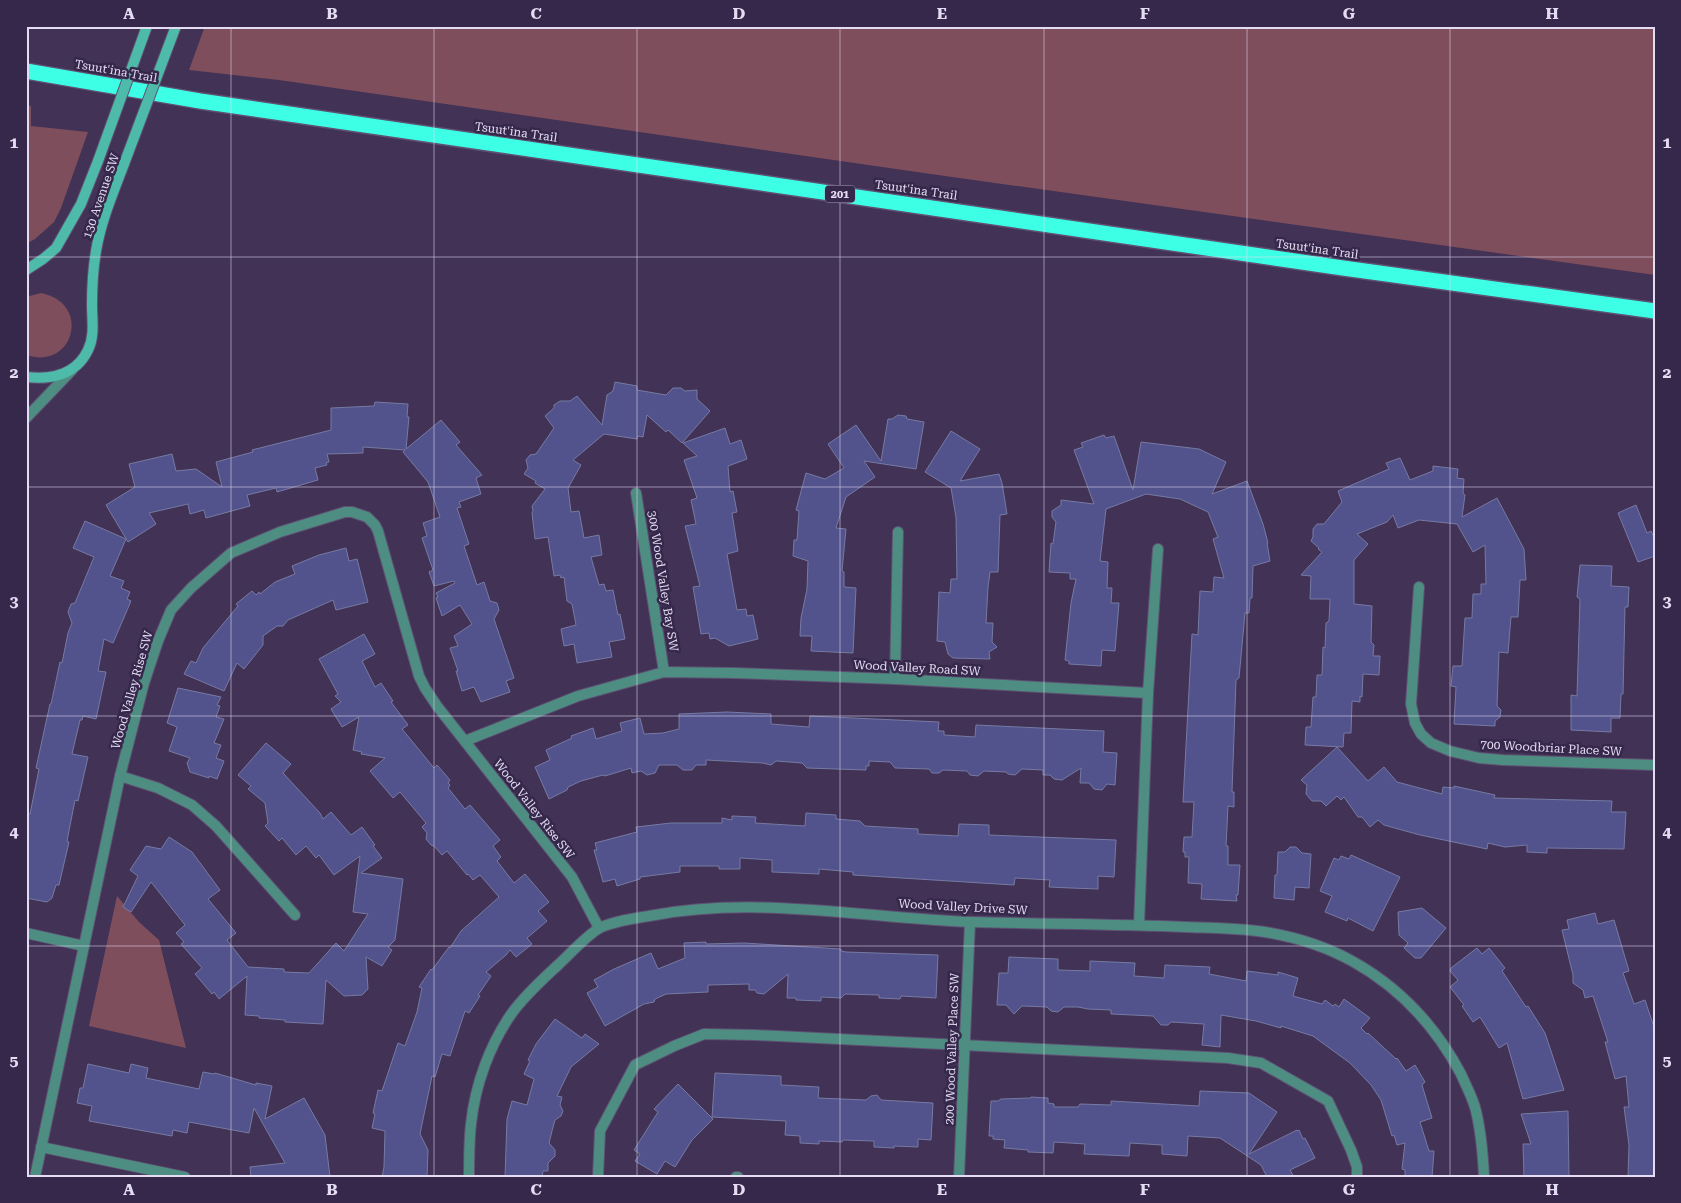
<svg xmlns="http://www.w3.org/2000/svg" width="1681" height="1203" font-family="'Roboto Serif',serif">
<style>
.green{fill:#7f4e5c}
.building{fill:#52538c;stroke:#777aa3}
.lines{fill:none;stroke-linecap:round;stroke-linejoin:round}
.service-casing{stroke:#5e5172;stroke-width:12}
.minor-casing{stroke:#5e5172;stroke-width:12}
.tertiary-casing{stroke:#5e5172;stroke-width:12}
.secondary-casing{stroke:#5e5172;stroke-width:12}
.motorway-casing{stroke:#5e5172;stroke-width:18}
.service{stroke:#4e8d82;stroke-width:10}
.minor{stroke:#4e8d82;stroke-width:10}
.tertiary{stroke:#4e8d82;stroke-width:10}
.secondary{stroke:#4ebbaa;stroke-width:10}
.motorway{stroke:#3dffe5;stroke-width:15}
.secondary-bridge-casing{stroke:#5e5172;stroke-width:12;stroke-linecap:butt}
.secondary-bridge{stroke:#4ebbaa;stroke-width:10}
.grid{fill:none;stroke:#e4dcf3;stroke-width:1;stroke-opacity:0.55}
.labels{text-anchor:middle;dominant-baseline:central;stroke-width:5;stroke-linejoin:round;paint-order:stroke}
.shield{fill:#36284b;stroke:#b0a6c1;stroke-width:1}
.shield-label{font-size:11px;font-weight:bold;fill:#e4dcf3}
.street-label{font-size:12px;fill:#e4dcf3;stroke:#36284b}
.neatline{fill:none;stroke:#e4dcf3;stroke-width:2}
.grid-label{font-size:16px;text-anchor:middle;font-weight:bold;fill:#e4dcf3}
</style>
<rect width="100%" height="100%" fill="#413256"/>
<g class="green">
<polygon points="205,26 1655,26 1655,275 931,174 279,80 189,70"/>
<polygon points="26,105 31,106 31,126 88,132 61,208 54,222 35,239 26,244"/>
<path d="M 41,293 C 92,303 74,371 26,355 L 26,297 Z"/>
<polygon points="117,896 139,922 159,940 186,1048 89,1026"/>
</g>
<g class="building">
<polygon points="615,382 637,386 637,390 666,395 673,388 681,388 685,391 697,390 697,399 710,411 682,443 668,430 666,432 647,415 643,437 638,436 637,439 604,434 573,460 581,465 568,488 571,512 579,511 584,538 599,535 602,555 591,557 599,585 604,584 606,591 613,590 618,615 620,614 625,639 609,642 612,657 577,663 574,644 564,646 561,629 576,625 572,604 567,601 564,577 561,578 560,575 554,576 548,537 535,539 532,513 533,511 532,506 545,489 535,483 536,481 524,474 528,468 526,460 530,455 536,454 554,428 545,416 554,408 554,405 560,401 570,401 577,396 602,425 607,395 613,391"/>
<polygon points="375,402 408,404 407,417 409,417 406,449 441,420 460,442 456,445 482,475 476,478 481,494 459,502 461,507 457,508 469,544 464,546 477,585 484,582 490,601 497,603 499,610 494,619 514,678 506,681 510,692 481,702 474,687 462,691 456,671 458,671 450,648 458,646 454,636 472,624 460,605 442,616 436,598 438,597 436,593 455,583 454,581 434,586 429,572 433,570 422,538 427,536 423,523 440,517 428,482 403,452 405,450 363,447 363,453 327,454 329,462 326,463 327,465 315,468 318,480 277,492 276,488 247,495 250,506 206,518 204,510 190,514 188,504 149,513 156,524 128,542 106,505 135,487 129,464 172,454 176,471 196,469 222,487 216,462 253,452 252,450 331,430 331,408 374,406"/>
<polygon points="898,415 906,416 907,419 924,422 916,469 864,461 875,477 846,497 836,528 846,529 842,571 844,572 844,587 856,588 853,653 811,651 812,636 800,636 801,618 807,589 808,561 793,556 794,540 797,540 799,511 796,510 806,473 825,479 844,468 828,444 856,425 881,461 888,419 892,419"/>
<polygon points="725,428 730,444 741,440 747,459 728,466 730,492 733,491 737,512 732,513 738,551 727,554 737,610 746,609 747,616 753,615 758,639 729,646 715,638 710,639 709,633 701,634 693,587 700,586 685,526 696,524 691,500 697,498 684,460 697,456 683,443"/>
<polygon points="951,431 980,449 960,481 999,474 1002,483 1007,514 1000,515 998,572 990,572 988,587 986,623 993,623 992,642 997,647 989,652 990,659 953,658 948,654 945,642 937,641 939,592 950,593 951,579 957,579 956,517 951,488 925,472"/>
<polygon points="1104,435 1106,438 1114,436 1133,490 1141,442 1199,449 1226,462 1212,494 1247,481 1263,524 1268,543 1267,543 1270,561 1253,566 1252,598 1250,598 1249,613 1245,613 1239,678 1236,680 1232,792 1234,792 1234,807 1228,806 1226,846 1228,846 1228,865 1240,865 1238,895 1236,895 1237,901 1201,899 1202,884 1188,883 1189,857 1185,857 1185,852 1183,852 1184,837 1192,837 1194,802 1183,802 1192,634 1198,635 1200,591 1213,592 1214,577 1224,578 1213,539 1218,537 1208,512 1180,499 1146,494 1106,509 1100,561 1108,562 1107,588 1112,588 1111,603 1119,603 1115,651 1102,650 1101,666 1069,664 1069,661 1065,660 1071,603 1076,579 1070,579 1070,573 1049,572 1051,543 1053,544 1056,522 1052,517 1052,511 1061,505 1061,500 1094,504 1074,450 1083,447 1081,443"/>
<polygon points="1400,458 1410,480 1433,471 1433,466 1458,469 1457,478 1464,479 1463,493 1465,495 1462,517 1497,498 1524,549 1526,580 1520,580 1518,617 1511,617 1508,653 1499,652 1497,706 1501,710 1500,717 1495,721 1495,726 1454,724 1456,687 1451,686 1453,666 1462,666 1465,618 1472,618 1473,594 1481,594 1481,584 1486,584 1485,545 1473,552 1457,524 1419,520 1398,528 1393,515 1387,522 1357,534 1368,544 1354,560 1354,604 1372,606 1371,642 1374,645 1373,656 1380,656 1379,675 1363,674 1362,697 1360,696 1360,702 1352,701 1351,733 1344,733 1343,747 1305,745 1306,727 1311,727 1313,697 1316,697 1317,675 1322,675 1323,647 1325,648 1326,623 1329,621 1330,599 1310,599 1311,576 1301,575 1322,552 1318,549 1319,548 1311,541 1313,537 1313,529 1317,524 1324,524 1342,502 1338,491 1389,469 1386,463"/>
<polygon points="1636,505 1647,533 1651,531 1655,539 1655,556 1638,562 1618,513"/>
<polygon points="85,521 126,539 110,576 124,581 121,588 130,592 127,599 131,601 113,643 104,639 98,671 106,672 96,719 83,716 82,720 80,720 72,754 88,757 78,801 75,800 67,841 69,842 59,885 56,885 52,898 47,902 26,898 26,813 30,814 39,769 36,768 50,704 51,704 60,662 62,663 68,633 72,623 68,612 71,604 75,603 94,557 73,548"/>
<polygon points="346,548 349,561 357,559 368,602 336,610 333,600 288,620 283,626 277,626 263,636 263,645 244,669 237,663 224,691 184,674 191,661 196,663 203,648 238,606 236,604 252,591 256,595 259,592 260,594 275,582 295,574 292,566 319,555"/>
<polygon points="1580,565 1612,566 1611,586 1629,587 1628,607 1625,607 1623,694 1621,694 1620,718 1611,718 1611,732 1571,730 1571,695 1577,696 1580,599 1577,597"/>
<polygon points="364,634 375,654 362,661 375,687 381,683 393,701 391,702 408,725 402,729 434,768 437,765 450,780 448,783 450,785 448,788 465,809 470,805 500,840 493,846 501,857 497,861 514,883 525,874 549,902 538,911 547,921 527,938 532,944 516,957 510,950 506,955 486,972 491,976 478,995 480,996 469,1013 465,1011 450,1056 442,1054 435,1077 432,1076 420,1134 428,1150 427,1177 382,1177 384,1167 385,1131 372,1128 375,1114 373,1113 378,1090 382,1091 398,1043 405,1046 417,1012 422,988 419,987 431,969 432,970 449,947 450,948 461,931 499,897 480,875 473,880 468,874 467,875 447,851 442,855 434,846 431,845 426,839 427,833 422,827 426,823 400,792 393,798 370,771 385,758 361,754 362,752 353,750 359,717 342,727 331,709 341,702 335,696 338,694 319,659"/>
<polygon points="178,688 221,697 217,705 220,706 216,717 224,719 214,743 221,745 216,758 224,761 217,779 209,776 209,778 190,772 187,763 190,758 169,751 177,727 167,723"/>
<polygon points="727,712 771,714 771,724 809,727 810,716 939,722 938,731 944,731 944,735 975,737 976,725 1104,731 1103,752 1117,753 1115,785 1107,784 1102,790 1094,789 1089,783 1080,783 1081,768 1062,780 1054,779 1050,775 1043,775 1043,770 1022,769 1015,775 1008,774 1006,772 984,771 978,776 970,775 967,771 943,770 939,773 932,773 929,769 895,768 890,762 869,761 869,766 866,766 866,770 807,768 802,763 776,761 771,765 763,763 706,760 706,765 696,765 692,770 683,770 677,765 659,765 655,773 647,775 641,771 632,773 631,768 605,776 603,775 581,781 568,787 567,790 549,799 535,767 550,760 546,750 572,738 571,736 593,728 596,739 622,731 620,723 640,718 644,734 663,733 679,729 679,714"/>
<polygon points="266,743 291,764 283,773 320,813 323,819 331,812 351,835 362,827 375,845 373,846 382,858 361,873 403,879 395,940 388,947 392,950 382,966 366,957 368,989 362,995 344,996 326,980 323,1024 285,1022 285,1020 259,1018 259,1016 245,1015 247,976 219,999 214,992 212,994 195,974 202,968 181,944 184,942 176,933 185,925 151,882 131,912 123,907 138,876 130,870 146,846 161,849 169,837 192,852 220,890 208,899 236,933 227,940 248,967 284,969 284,972 309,973 336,943 344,951 368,914 353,912 360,856 334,875 319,855 316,858 306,846 296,855 282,838 279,841 265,826 268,823 265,803 248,789 251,786 238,775"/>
<polygon points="1337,747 1368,781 1384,767 1397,782 1442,794 1443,787 1454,788 1454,786 1495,795 1494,798 1612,801 1611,812 1626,812 1624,849 1547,848 1547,853 1527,852 1527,845 1505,847 1488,843 1487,849 1420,835 1384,825 1378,820 1370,827 1362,817 1358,817 1344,797 1341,800 1337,796 1326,806 1321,801 1312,801 1306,794 1307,785 1301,780"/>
<polygon points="806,813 836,815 836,819 860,821 865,826 918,829 918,834 958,836 959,824 989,825 989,835 1116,840 1114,877 1098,876 1098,889 1071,888 1049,887 1050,880 1015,878 1014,885 853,875 853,872 819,869 819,874 772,872 772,860 740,858 740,869 719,869 719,866 680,866 680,872 640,877 640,879 617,886 615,879 603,882 594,850 597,850 595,843 637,832 636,827 671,823 722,823 722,818 732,820 732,816 756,817 755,823 805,826"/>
<polygon points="1290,847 1296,847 1302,853 1311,854 1309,888 1295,887 1294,900 1274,898 1275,875 1277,875 1278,852 1285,852"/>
<polygon points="1351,855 1400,877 1373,931 1348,918 1347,921 1325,912 1332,896 1320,891 1334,858 1339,860 1341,856 1349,859"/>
<polygon points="1422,908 1446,928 1421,958 1415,958 1404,948 1408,943 1399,935 1398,912"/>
<polygon points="1595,913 1598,924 1614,920 1629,971 1623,973 1634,1004 1645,1000 1655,1030 1655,1177 1628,1177 1629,1145 1624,1107 1629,1107 1626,1076 1615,1079 1605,1042 1608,1042 1593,996 1585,998 1583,990 1573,983 1573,975 1562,930 1569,929 1567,920"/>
<polygon points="706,942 706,944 744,943 841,949 841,951 846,952 938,955 936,998 901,996 900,999 879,998 879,995 845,994 841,998 821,997 821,1001 796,1000 796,998 787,998 788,974 764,994 757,993 755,990 749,990 749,984 708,985 708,992 666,994 655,999 654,1002 644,1004 605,1026 587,993 598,987 594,980 614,969 651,953 658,969 685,958 684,943"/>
<polygon points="1477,948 1482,954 1489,948 1505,968 1502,971 1526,1007 1528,1006 1545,1033 1564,1090 1523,1099 1507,1043 1499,1048 1480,1017 1473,1022 1462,1006 1464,1005 1450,987 1458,980 1450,971 1451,968"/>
<polygon points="1009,957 1058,959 1058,970 1090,971 1090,961 1135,963 1134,976 1164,978 1165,965 1210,967 1209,974 1246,981 1247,971 1278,975 1278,972 1298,978 1293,996 1322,1004 1325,1000 1333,1006 1335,1004 1339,1007 1344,999 1370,1018 1361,1028 1367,1034 1368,1033 1396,1059 1397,1058 1406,1071 1415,1065 1425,1082 1422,1085 1432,1118 1420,1122 1429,1151 1434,1151 1432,1177 1405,1177 1405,1170 1402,1169 1405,1143 1397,1145 1394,1135 1392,1136 1381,1100 1371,1085 1350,1063 1313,1036 1281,1026 1281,1028 1256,1021 1221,1015 1220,1047 1202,1045 1204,1024 1171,1022 1168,1025 1161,1025 1153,1016 1111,1014 1111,1010 1088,1009 1078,1007 1064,1007 1058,1012 1051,1011 1047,1007 1022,1006 1014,1014 1006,1005 997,1005 999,973 1008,973"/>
<polygon points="555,1019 582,1038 585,1034 599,1044 571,1067 557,1096 562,1097 560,1105 563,1111 561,1116 555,1120 552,1131 549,1143 555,1150 555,1156 548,1163 548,1171 543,1171 542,1177 505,1177 507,1119 512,1101 527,1105 534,1079 524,1074 530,1061 528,1060 536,1044"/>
<polygon points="88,1064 129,1073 131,1064 148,1068 146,1078 199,1089 203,1072 214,1074 215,1073 256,1085 256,1083 272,1086 265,1119 304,1098 325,1135 330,1177 251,1177 250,1167 285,1163 254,1108 249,1133 189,1122 187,1133 173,1130 172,1136 89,1121 92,1106 77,1103 80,1088 83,1088"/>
<polygon points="715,1073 781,1076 781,1085 819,1087 818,1098 866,1100 871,1096 877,1095 881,1100 933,1103 931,1140 918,1139 918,1147 894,1146 894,1148 874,1147 874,1141 843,1140 842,1142 819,1141 819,1144 800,1143 800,1136 785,1135 786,1121 712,1117"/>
<polygon points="678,1084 713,1119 692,1140 675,1167 665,1161 657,1174 635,1161 640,1154 634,1150 658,1112 654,1109"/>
<polygon points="1200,1091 1249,1093 1277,1112 1249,1154 1297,1130 1298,1131 1299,1130 1303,1139 1305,1138 1315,1158 1290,1170 1294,1177 1267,1177 1261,1165 1220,1138 1188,1136 1187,1156 1162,1154 1162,1145 1130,1143 1129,1156 1084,1154 1085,1144 1054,1142 1053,1153 1028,1152 1028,1150 1004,1148 1005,1140 993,1139 993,1136 989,1136 991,1101 998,1101 1001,1099 1031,1098 1031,1097 1048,1098 1048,1103 1054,1104 1054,1107 1078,1107 1080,1104 1111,1105 1111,1101 1199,1106"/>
<polygon points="1568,1111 1569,1177 1524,1177 1523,1144 1531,1144 1521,1114"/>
</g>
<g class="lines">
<g class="service-casing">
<polyline id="service" points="598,1177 600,1131 635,1065 674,1046 704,1034 755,1035 1228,1058 1261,1063 1328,1101 1351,1150 1357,1167 1357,1177"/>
</g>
<g class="minor-casing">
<g id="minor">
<polyline points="636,493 664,672"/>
<polyline points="1419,587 1411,704 1415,723 1421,734 1431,743 1450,751 1479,758 1503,760 1655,765"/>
<polyline points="895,679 898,532"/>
<polyline points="1148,693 1158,549"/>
<polyline points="465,741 578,696 664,672 734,673 895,679 1148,693 1139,925"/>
<polyline points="120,776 158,788 192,805 216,826 295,915"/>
<polyline points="26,933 84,946"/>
<polyline points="41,1147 185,1177"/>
<polyline points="35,1177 120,776 144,683 158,641 171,610 191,588 231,553 280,532 345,512 352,512 367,517 375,525 378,531 419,676 425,688 437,706 572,877 599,928"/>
<path d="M 469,1177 C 469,1159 469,1141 471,1124 C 475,1085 490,1044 512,1013 C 525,995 542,980 558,965 C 569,955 585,937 598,929 C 608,923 635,918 649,916 C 756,895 865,918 973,922 C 1043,924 1114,924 1185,927 C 1211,928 1238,928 1265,932 C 1295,937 1325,946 1352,961 C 1399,987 1436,1027 1461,1074 C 1466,1086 1473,1098 1476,1111 C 1481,1132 1483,1155 1484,1177"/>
<polyline points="736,1177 738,1177"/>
<polyline points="959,1177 970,922"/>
</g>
</g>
<g class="tertiary-casing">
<polyline id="tertiary" points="26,418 72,370"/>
</g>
<g class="secondary-casing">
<g id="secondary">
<polyline points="26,270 43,259 56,248 81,204 98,161"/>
<path d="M 26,377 C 51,380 76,375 88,350 C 95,336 92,320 92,305 C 92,287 93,269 96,251 C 101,221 113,193 124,164"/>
</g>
</g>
<g class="motorway-casing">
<polyline id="motorway" points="26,71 200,101 1343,268 1655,311"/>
</g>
<use href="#service" class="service"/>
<use href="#minor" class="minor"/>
<use href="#tertiary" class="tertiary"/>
<use href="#secondary" class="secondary"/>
<use href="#motorway" class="motorway"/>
<g class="secondary-bridge-casing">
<g id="secondary-bridge">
<polyline points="98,161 147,26"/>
<polyline points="124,164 176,26"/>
</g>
</g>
<use href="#secondary-bridge" class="secondary-bridge"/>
</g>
<path class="grid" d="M 231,26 L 231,1177M 434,26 L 434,1177M 637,26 L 637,1177M 840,26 L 840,1177M 1044,26 L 1044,1177M 1247,26 L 1247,1177M 1450,26 L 1450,1177M 26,257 L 1655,257M 26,487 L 1655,487M 26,716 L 1655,716M 26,946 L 1655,946"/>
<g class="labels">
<rect class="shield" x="825" y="185.5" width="30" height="17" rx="4"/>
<g class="shield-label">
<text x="840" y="194">201</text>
</g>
<g class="street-label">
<text transform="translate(116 71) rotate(10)">Tsuut'ina Trail</text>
<text transform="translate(516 132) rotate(8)">Tsuut'ina Trail</text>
<text transform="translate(916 190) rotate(8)">Tsuut'ina Trail</text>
<text transform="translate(101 196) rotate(-71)">130 Avenue SW</text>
<text transform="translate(1317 249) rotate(8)">Tsuut'ina Trail</text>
<text transform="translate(663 581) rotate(81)">300 Wood Valley Bay SW</text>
<text transform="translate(917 668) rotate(3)">Wood Valley Road SW</text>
<text transform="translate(132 690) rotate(-74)">Wood Valley Rise SW</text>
<text transform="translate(1551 748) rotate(3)">700 Woodbriar Place SW</text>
<text transform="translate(534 809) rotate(52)">Wood Valley Rise SW</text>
<text transform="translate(963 907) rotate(3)">Wood Valley Drive SW</text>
<text transform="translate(952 1049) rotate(-88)">200 Wood Valley Place SW</text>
</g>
</g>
<rect width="1681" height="1203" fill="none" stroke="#36284b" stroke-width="55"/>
<rect x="28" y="28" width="1626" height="1148" class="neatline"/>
<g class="grid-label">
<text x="129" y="19">A</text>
<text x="332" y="19">B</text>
<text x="536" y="19">C</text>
<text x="739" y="19">D</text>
<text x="942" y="19">E</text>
<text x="1145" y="19">F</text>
<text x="1349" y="19">G</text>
<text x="1552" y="19">H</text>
<text x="14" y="148">1</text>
<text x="1667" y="148">1</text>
<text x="14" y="378">2</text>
<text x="1667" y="378">2</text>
<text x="14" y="607">3</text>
<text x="1667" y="607">3</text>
<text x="14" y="837">4</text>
<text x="1667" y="837">4</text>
<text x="14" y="1066">5</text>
<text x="1667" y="1066">5</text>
<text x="129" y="1195">A</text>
<text x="332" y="1195">B</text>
<text x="536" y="1195">C</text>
<text x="739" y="1195">D</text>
<text x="942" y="1195">E</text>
<text x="1145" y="1195">F</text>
<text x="1349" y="1195">G</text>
<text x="1552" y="1195">H</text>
</g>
</svg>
